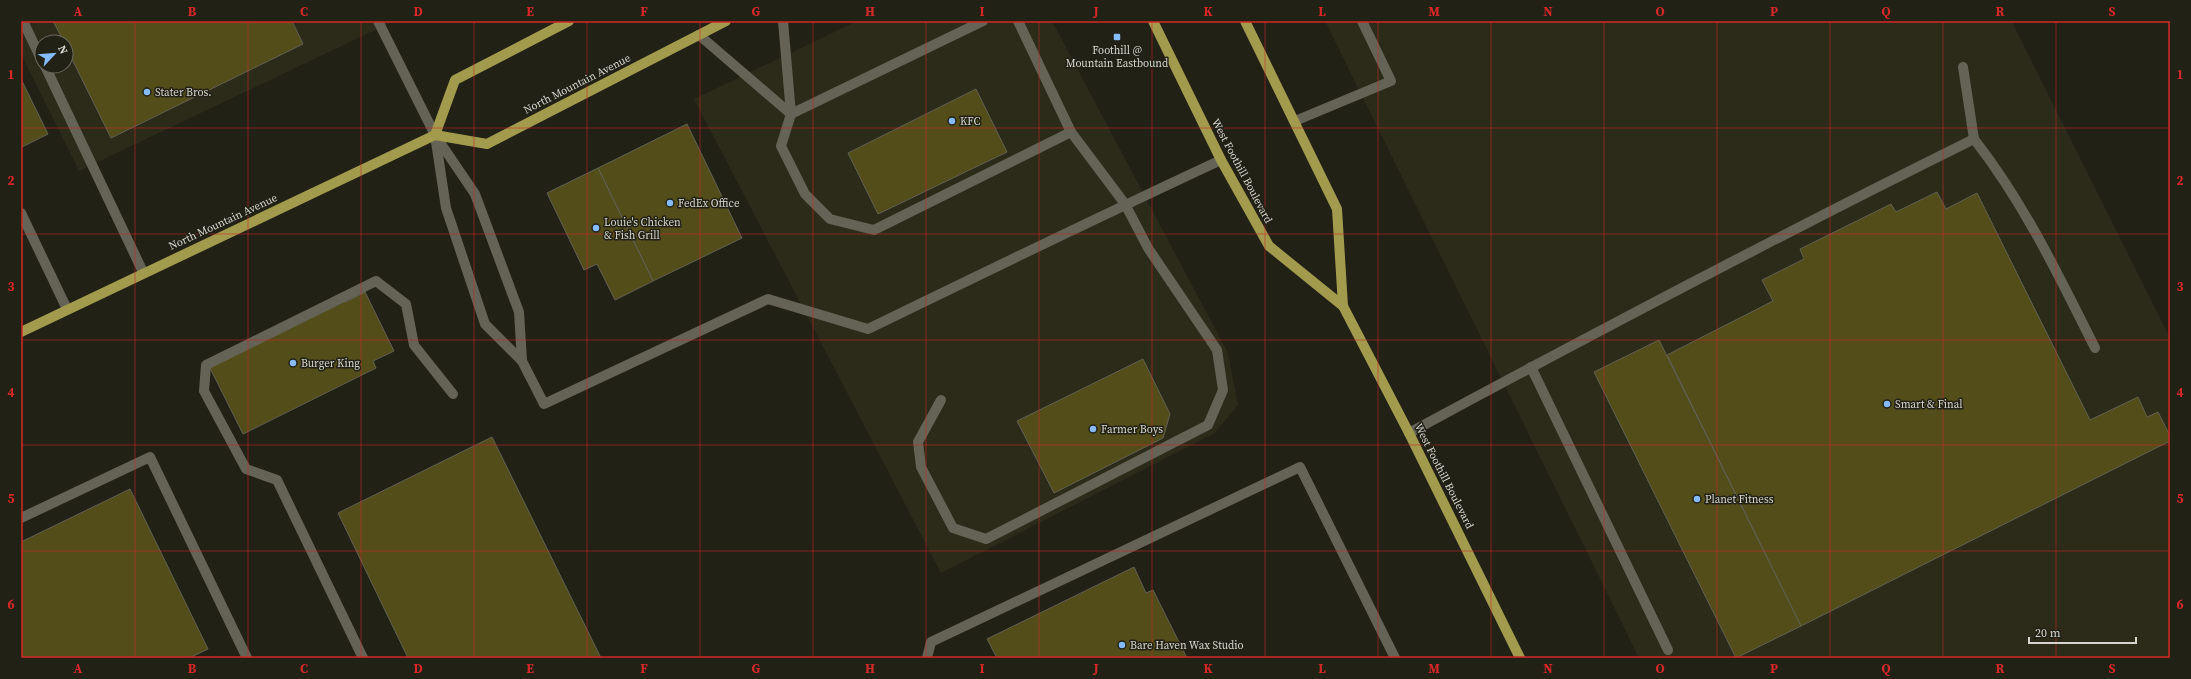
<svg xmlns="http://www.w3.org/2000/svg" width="2191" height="679" font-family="'Source Serif 4',serif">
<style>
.built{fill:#2c2a18;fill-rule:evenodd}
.building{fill:#534d19;stroke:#626154}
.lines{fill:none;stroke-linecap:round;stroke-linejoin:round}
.minor{stroke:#646356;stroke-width:10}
.major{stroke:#a29a4c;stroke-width:10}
.grid{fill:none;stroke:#d62828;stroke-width:1;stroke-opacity:0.55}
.poi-dot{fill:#85bbfb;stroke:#222116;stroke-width:1.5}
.labels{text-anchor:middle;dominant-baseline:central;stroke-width:3;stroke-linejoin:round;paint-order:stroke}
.poi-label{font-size:11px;fill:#d5d5cd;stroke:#222116;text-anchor:start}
.street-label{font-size:11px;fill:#d5d5cd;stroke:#222116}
.neatline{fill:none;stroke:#d62828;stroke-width:1.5}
.grid-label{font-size:13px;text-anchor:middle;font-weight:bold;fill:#d62828}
</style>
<rect width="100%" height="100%" fill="#222116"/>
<g class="built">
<path d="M 21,21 L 394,21 L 79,171 L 21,54 ZM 42,42 L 66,42 L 66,66 L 42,66 Z"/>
<polygon points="857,21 1052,21 1228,353 1238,405 1215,433 941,573 694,99"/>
<polygon points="1325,21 2019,21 2013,24 2170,338 2170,658 1639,658"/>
</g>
<g class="building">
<polygon points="53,21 292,21 303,44 111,138 66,47 66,42 64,42"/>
<polygon points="21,79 48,134 22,147 21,145"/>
<polygon points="976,89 1007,152 878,214 848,153"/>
<polygon points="687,124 742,238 653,281 598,168"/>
<polygon points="598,168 653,281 615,300 597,264 584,270 547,193"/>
<polygon points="1937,192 1946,209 1977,193 2090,420 2138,397 2147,417 2158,412 2170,436 2170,441 1801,626 1667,355 1773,301 1762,280 1804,259 1800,249 1891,204 1896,212"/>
<polygon points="365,292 394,351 373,361 376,368 243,434 208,364 344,297 346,302"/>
<polygon points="1659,340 1801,626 1736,658 1594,372"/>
<polygon points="1143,359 1170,414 1163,438 1054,493 1017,421"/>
<polygon points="492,437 601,658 408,658 338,513"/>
<polygon points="130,489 208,649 189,658 21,658 21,542"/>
<polygon points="1134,567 1146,593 1153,590 1187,658 997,658 987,639"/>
</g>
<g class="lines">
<g class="minor">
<polyline points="23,21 42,61"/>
<polyline points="378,21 435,135 475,194 519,312 522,361"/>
<polyline points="783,21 791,114 781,146 805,194 830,219 874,230 1071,132"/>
<polyline points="699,35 791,114"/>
<polyline points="45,66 143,272"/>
<polyline points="791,114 983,21"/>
<polyline points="1295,121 1391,81 1362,21"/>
<path d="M 435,135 L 446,208 L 485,324 L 522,361 L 544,404 L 768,299 L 868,329 C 985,272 1103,215 1221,160"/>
<path d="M 1974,139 C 2024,203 2059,276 2095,348"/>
<polyline points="21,213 67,309"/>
<polyline points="1531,367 1668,650"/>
<polyline points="941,400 918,442 921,467 953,528 986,539 1208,425 1223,390 1217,350 1148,248 1125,204 1071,132 1018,21"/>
<path d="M 1409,433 C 1596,332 1784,233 1974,139 L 1963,67"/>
<polyline points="21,518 150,457 247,658"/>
<polyline points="363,658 277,480 246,469 204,391 206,365 376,281 406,304 414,345 453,394"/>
<polyline points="927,658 931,642 1300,467 1395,658"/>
</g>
<g class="major">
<polyline points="1153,21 1221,160 1269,246 1343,306"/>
<polyline points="1245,21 1337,209 1343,306 1409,433 1520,658"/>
<polyline points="435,135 455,80 569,21"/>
<polyline points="21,332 435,135 487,144 726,21"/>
</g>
</g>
<path class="grid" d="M 135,21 L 135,658M 248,21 L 248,658M 361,21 L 361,658M 474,21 L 474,658M 587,21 L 587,658M 700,21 L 700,658M 813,21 L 813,658M 926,21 L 926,658M 1039,21 L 1039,658M 1152,21 L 1152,658M 1265,21 L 1265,658M 1378,21 L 1378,658M 1491,21 L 1491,658M 1604,21 L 1604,658M 1717,21 L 1717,658M 1830,21 L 1830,658M 1943,21 L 1943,658M 2056,21 L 2056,658M 21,128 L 2170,128M 21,234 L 2170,234M 21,340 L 2170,340M 21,445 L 2170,445M 21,551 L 2170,551"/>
<g class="poi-dot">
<rect x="1113" y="33" width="8" height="8" rx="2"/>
<circle cx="147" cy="92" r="4"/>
<circle cx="952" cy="121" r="4"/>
<circle cx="670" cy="203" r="4"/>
<circle cx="596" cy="228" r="4"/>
<circle cx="293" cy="363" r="4"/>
<circle cx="1887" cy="404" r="4"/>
<circle cx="1093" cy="429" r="4"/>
<circle cx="1697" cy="499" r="4"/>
<circle cx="1122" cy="645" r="4"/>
</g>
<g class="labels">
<g class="poi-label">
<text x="1117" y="50" text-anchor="middle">Foothill @<tspan x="1117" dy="13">Mountain Eastbound</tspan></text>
<text x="155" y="92">Stater Bros.</text>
<text x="960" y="121">KFC</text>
<text x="678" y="203">FedEx Office</text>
<text x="604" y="222">Louie's Chicken<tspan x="604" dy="13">&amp; Fish Grill</tspan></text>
<text x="301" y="363">Burger King</text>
<text x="1895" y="404">Smart &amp; Final</text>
<text x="1101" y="429">Farmer Boys</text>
<text x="1705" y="499">Planet Fitness</text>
<text x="1130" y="645">Bare Haven Wax Studio</text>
</g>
<g class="street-label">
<text transform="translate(577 84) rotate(-27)">North Mountain Avenue</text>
<text transform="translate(1242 171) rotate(62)">West Foothill Boulevard</text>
<text transform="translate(223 222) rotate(-25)">North Mountain Avenue</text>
<text transform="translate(1444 476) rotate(63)">West Foothill Boulevard</text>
</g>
</g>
<rect width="2191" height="679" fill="none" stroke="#222116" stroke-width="44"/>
<g transform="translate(54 54) rotate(64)"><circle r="19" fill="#222116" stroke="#6a695f"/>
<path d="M0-3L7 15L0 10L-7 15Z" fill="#85bbfb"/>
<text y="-6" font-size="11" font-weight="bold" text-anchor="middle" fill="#d5d5cd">N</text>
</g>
<path d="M2029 637v6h107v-6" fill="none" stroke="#d5d5cd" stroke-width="2"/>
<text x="2035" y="637" font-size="12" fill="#d5d5cd" stroke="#222116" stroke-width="3" paint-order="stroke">20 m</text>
<rect x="22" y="22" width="2147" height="635" class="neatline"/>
<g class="grid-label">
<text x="78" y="16">A</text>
<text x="192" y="16">B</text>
<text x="304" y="16">C</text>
<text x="418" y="16">D</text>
<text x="530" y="16">E</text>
<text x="644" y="16">F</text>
<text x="756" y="16">G</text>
<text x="870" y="16">H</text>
<text x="982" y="16">I</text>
<text x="1096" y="16">J</text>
<text x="1208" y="16">K</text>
<text x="1322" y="16">L</text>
<text x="1434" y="16">M</text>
<text x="1548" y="16">N</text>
<text x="1660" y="16">O</text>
<text x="1774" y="16">P</text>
<text x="1886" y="16">Q</text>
<text x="2000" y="16">R</text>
<text x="2112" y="16">S</text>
<text x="11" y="79">1</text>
<text x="2180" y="79">1</text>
<text x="11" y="185">2</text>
<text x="2180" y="185">2</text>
<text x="11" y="291">3</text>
<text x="2180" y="291">3</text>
<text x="11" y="397">4</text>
<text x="2180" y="397">4</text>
<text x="11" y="503">5</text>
<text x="2180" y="503">5</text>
<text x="11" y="609">6</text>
<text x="2180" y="609">6</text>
<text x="78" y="673">A</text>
<text x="192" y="673">B</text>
<text x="304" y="673">C</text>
<text x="418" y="673">D</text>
<text x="530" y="673">E</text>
<text x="644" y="673">F</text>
<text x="756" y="673">G</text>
<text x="870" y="673">H</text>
<text x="982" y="673">I</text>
<text x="1096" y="673">J</text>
<text x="1208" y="673">K</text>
<text x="1322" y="673">L</text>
<text x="1434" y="673">M</text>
<text x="1548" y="673">N</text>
<text x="1660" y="673">O</text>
<text x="1774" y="673">P</text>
<text x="1886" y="673">Q</text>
<text x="2000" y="673">R</text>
<text x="2112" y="673">S</text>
</g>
</svg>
